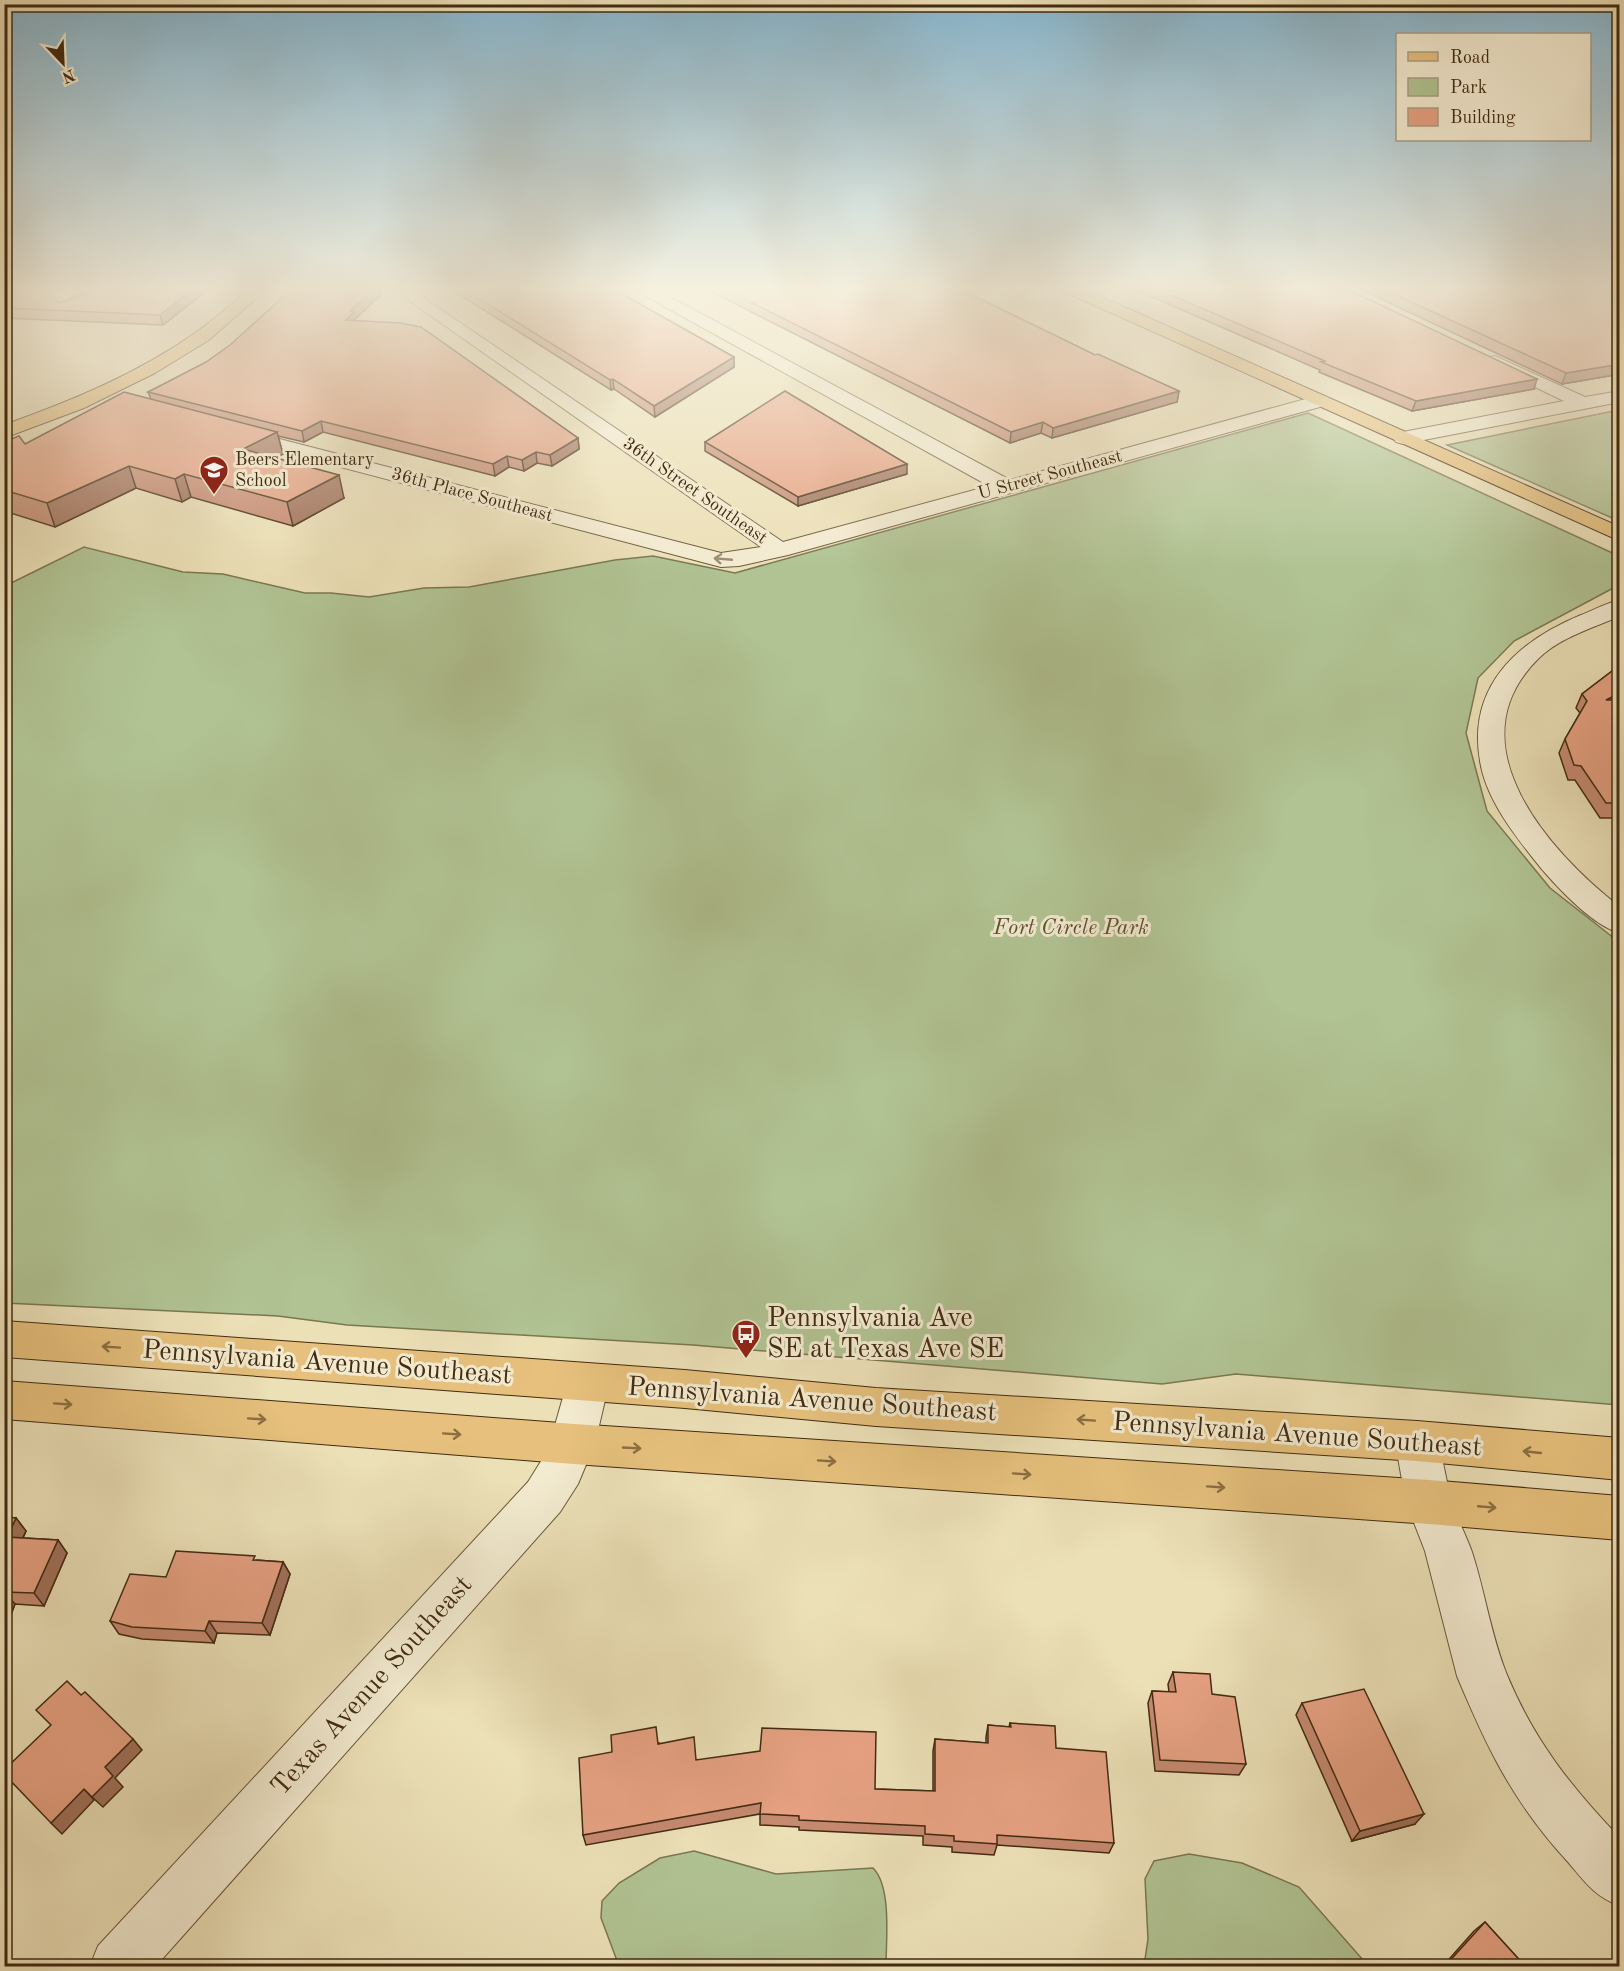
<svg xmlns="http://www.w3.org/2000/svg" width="1624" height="1971" font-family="'Old Standard TT',serif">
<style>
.green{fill:#b1c393;stroke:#7a7752;stroke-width:1.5}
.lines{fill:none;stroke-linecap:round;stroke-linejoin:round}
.minor-casing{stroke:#6c583b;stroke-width:2}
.major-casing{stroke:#422b12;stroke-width:2}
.highway-casing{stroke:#422b12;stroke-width:2}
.minor{fill:#f3ebd0;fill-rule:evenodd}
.major{fill:#e6c07c;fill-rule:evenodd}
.highway{fill:#e6c07c;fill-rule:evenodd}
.wall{fill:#c68a70;stroke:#422b12;stroke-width:1.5}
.shaded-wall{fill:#a1715b;stroke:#422b12;stroke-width:1.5}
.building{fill:#e6a182;stroke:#422b12;stroke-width:1.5}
.oneway{stroke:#9a8b71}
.oneway2{stroke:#8c6e42}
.labels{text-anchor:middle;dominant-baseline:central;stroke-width:6;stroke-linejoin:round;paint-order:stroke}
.far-poi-label{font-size:18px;fill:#422b12;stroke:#f3ebd0;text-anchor:start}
.far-street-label{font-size:18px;fill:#422b12;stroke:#f3ebd0}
.park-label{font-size:22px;font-style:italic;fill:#5e5132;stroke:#f3ebd0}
.near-poi-label{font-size:27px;fill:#422b12;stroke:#f3ebd0;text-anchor:start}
.near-street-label{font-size:27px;fill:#422b12;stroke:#f3ebd0}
</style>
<rect width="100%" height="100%" fill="#ece0b7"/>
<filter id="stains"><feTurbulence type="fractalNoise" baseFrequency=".00333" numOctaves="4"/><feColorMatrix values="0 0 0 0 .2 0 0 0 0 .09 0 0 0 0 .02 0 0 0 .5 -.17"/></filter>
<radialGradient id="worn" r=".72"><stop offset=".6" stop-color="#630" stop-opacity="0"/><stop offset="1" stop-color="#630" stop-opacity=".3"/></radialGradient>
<g class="green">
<polygon points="1619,410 1619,521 1447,445"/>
<polygon points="1308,413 1619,556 1619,585 1514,641 1478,678 1466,733 1487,811 1550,888 1619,942 1619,1405 1236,1374 1162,1384 693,1345 347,1325 278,1316 5,1303 5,586 84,547 183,572 223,574 305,593 331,593 369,597 424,588 469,587 615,560 653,556 735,573"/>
<path d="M 694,1851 L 776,1874 L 873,1868 C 892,1887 886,1940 886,1966 L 619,1966 L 601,1918 L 602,1901 L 619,1883 L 660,1858 Z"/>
<polygon points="1189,1854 1242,1863 1299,1887 1363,1960 1373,1966 1144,1966 1148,1939 1145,1879 1154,1861"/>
</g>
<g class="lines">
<g class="minor-casing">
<g id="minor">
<polygon points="394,290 412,290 783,542 989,486 640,293 638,290 657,290 1010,480 1320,395 1327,397 1329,401 1327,405 788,555 739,566 721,567 230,438 227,434 230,430 237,428 721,553 761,547"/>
<polygon points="1495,356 1585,397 1620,391 1620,402 1403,444 1396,442 1393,438 1396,434 1403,432 1564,401 1489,365 1486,361 1489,357"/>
<path d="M 1620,600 L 1620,616 C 1593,628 1561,637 1539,658 C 1452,743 1548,851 1620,907 L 1620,933 C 1593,926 1558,888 1540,867 C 1516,837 1486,800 1480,761 C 1467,686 1518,641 1581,615 C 1594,610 1606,603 1620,600 Z"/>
<polygon points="588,1364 603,1370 609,1383 595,1443 578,1484 560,1512 156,1966 90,1966 98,1946 528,1482 548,1450 567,1383 573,1370"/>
<path d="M 1417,1421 L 1433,1427 C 1443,1451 1444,1476 1452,1501 C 1457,1519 1466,1535 1472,1552 C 1485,1592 1491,1636 1507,1675 C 1534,1740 1571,1787 1620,1838 L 1620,1906 C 1594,1896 1585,1882 1568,1862 C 1513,1802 1488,1750 1457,1676 L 1425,1551 L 1406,1502 L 1395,1441 L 1401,1427 Z"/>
</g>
</g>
<g class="major-casing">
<path id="major" d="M 249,290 L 266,290 L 209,340 L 155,373 L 84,408 L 4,438 L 4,425 C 71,401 137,374 195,333 C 214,320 231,304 249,290 Z"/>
</g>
<g class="highway-casing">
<g id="highway">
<polygon points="1065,290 1086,290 1620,527 1620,541 1067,293"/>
<polygon points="4,1321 685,1370 876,1388 1417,1421 1620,1438 1620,1480 1417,1461 876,1426 685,1408 4,1357"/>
<polygon points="4,1381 574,1424 1429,1480 1620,1496 1620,1540 1429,1524 574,1464 4,1419"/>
</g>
</g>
<use href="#minor" class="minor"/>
<use href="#major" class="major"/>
<use href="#highway" class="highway"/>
</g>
<g class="wall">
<polygon points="4,290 59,303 94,290 208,290 163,325 4,318"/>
<polygon points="452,290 615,290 734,357 734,367 655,417 614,389 611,390"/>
<polygon points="708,290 969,290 972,295 1095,355 1179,391 1177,402 1052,438 1041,433 1010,443"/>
<polygon points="1136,290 1349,290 1534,389 1412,411 1319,372 1320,370"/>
<polygon points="1362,290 1615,290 1620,291 1620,374 1562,384"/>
<polygon points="381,295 355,319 355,320 578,438 579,449 552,466 537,463 524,471 509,467 495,476 323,432 304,442 278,436 283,454 275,458 344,498 293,526 191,497 182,502 136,488 55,527 4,511 4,442 25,444 151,399 148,392"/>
<polygon points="705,442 907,474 798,506 705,451"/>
<polygon points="1620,665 1620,818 1600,818 1575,780 1568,780 1559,753 1565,739 1580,713 1576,708 1582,694"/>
<polygon points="4,1517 16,1518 26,1531 23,1538 58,1540 67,1553 44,1606 15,1604 9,1620 4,1619"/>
<polygon points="257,1560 283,1562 290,1574 270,1635 217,1633 214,1643 142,1639 119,1634 110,1621 166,1577"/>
<polygon points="1173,1672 1212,1694 1246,1764 1239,1775 1155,1771 1148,1703 1152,1691 1169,1692 1168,1684"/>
<polygon points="1302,1703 1415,1824 1352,1841 1296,1715"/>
<polygon points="1010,1723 1056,1748 1114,1843 1109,1853 997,1845 994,1855 952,1852 952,1847 923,1845 923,1836 799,1830 799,1827 760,1825 760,1814 586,1845 583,1835 659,1743 697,1760 875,1789 933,1791 933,1751 935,1739 986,1743 986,1737 988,1725 1009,1727"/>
<polygon points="1485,1922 1525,1966 1443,1966 1474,1931"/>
</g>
<g class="shaded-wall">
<polygon points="192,290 208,290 163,325 160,315"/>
<polygon points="374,290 380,290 381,295 355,319 356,322 346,320 350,311"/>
<polygon points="734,357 734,367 655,417 654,406"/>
<polygon points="1620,364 1620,374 1562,384 1566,373"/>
<polygon points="613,379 614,389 611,390 610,380"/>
<polygon points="1537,379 1534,389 1412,411 1416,401"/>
<polygon points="1179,391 1177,402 1052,438 1053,428"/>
<polygon points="321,421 323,432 304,442 302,431"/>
<polygon points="1043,422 1041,433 1010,443 1011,432"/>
<polygon points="277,432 283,454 250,472 243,449"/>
<polygon points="578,438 579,449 552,466 550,455"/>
<polygon points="536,452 537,463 524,471 522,460"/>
<polygon points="507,456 509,467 495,476 493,464"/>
<polygon points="907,464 907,474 798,506 798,497"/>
<polygon points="129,466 136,488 55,527 47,503"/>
<polygon points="184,474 191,497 182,502 175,479"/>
<polygon points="339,475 344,498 293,526 287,502"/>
<polygon points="1620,693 1620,704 1606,700"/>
<polygon points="16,1518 26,1531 17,1550 7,1537"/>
<polygon points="58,1540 67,1553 44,1606 34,1593"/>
<polygon points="283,1562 290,1574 270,1635 262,1623"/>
<polygon points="5,1592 15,1604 9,1620 4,1615"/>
<polygon points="209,1621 217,1633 214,1643 205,1631"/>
<polygon points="133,1739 142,1750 115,1778 123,1787 103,1807 92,1797 105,1767"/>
<polygon points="84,1789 94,1800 62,1834 51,1823"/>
<polygon points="1424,1814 1415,1824 1352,1841 1360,1831"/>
</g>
<g class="building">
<polygon points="4,290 47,290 59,303 94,290 192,290 160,315 4,308"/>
<polygon points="291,290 374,290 350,311 354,312 346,320 400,323 421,327 578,438 550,455 536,452 522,460 507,456 493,464 321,421 302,431 148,392 206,362 230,345"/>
<polygon points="465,290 615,290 734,357 654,406 613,379 610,380"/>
<polygon points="726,290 969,290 972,291 966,292 1095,355 1098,354 1179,391 1053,428 1043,422 1011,432"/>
<polygon points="1159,290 1349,290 1537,379 1416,401 1321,362 1325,361"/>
<polygon points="1385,290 1615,290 1620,291 1620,364 1566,373"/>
<polygon points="785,391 907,464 798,497 705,442"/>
<polygon points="124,392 277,432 243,449 339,475 287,502 184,474 175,479 129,466 47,503 4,490 4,442 19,436 25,444"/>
<polygon points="1620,665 1620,693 1606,700 1620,700 1620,803 1606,803 1581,766 1574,765 1565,739 1587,701 1582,694"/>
<polygon points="4,1517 16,1518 7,1537 58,1540 34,1593 4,1592"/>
<polygon points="176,1551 255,1556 253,1560 283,1562 262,1623 209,1621 205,1631 132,1627 110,1621 130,1574 166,1577"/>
<polygon points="1173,1672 1210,1674 1212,1694 1235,1697 1246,1764 1160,1760 1152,1691 1176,1692"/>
<polygon points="67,1681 81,1695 85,1692 133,1739 105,1767 113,1776 92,1797 84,1789 51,1823 4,1774 4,1770 51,1725 36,1710"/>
<polygon points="1364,1689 1424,1814 1360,1831 1302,1703"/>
<polygon points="1010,1723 1055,1726 1056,1748 1106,1752 1114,1843 997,1835 997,1844 954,1841 954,1836 925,1834 925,1826 799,1820 799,1816 760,1814 761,1803 583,1835 579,1758 612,1752 611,1735 656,1727 658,1744 694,1737 696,1760 760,1751 762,1728 876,1732 875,1789 935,1791 935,1739 988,1743 988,1725 1011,1727"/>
<polygon points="1485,1922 1525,1966 1445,1966"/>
<polygon points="588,1962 591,1966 584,1966"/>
</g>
<defs><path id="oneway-shaft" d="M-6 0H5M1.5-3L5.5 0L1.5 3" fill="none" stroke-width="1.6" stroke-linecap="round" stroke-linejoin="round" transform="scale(1.5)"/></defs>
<use class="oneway" href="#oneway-shaft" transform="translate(723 559) rotate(-175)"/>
<g class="oneway2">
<use href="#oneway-shaft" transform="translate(111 1347) rotate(-176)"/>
<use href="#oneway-shaft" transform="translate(63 1404) rotate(4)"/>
<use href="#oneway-shaft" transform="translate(257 1419) rotate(4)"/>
<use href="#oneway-shaft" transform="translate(1086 1420) rotate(-176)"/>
<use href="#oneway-shaft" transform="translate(452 1434) rotate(4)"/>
<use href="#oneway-shaft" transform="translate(632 1448) rotate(3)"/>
<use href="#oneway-shaft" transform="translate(1532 1452) rotate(-174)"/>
<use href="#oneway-shaft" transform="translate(827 1461) rotate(4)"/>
<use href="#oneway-shaft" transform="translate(1022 1474) rotate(4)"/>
<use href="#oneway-shaft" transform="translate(1216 1487) rotate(4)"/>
<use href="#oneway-shaft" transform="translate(1487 1507) rotate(5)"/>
</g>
<linearGradient id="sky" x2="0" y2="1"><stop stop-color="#88b8d1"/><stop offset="0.51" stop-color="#f6f1df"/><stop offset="1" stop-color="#f6f1df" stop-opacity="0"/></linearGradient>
<rect width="1624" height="566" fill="url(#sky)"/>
<defs>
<g id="school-pin" transform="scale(1.5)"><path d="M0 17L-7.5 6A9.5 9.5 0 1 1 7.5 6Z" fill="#8f2418" stroke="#f3ebd0"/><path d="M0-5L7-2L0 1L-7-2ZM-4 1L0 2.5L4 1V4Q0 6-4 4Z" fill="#fff"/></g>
<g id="bus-pin" transform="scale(1.5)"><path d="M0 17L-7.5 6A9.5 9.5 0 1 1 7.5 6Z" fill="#8f2418" stroke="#f3ebd0"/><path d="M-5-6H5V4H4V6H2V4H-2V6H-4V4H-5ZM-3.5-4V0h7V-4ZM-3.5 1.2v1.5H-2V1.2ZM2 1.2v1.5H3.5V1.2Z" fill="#fff"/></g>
</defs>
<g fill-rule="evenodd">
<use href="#school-pin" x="214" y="470"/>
<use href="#bus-pin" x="746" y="1334"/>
</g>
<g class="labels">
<g class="far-poi-label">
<text x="235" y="460">Beers Elementary<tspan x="235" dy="21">School</tspan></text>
</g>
<g class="far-street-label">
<text transform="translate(1050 475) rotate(-15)">U Street Southeast</text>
<text transform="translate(695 491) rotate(35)">36th Street Southeast</text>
<text transform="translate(472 495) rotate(15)">36th Place Southeast</text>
</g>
<g class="park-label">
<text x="1071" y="928">Fort Circle Park</text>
</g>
<g class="near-poi-label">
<text x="767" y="1318">Pennsylvania Ave<tspan x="767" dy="31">SE at Texas Ave SE</tspan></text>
</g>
<g class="near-street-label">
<text transform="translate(327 1363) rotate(4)">Pennsylvania Avenue Southeast</text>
<text transform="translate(812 1400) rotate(4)">Pennsylvania Avenue Southeast</text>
<text transform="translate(1297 1435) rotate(4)">Pennsylvania Avenue Southeast</text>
<text transform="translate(372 1686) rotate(-48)">Texas Avenue Southeast</text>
</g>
</g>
<rect width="1624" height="1971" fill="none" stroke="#ece0b7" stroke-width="24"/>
<rect x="6" y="6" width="1612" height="1959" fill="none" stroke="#422b12" stroke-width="3"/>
<rect x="12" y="12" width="1600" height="1947" fill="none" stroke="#422b12" stroke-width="1.5"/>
<rect x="1396" y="33" width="195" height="108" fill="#f3ebd0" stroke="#ac9e84" stroke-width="1.5"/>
<rect x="1408" y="52" width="30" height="9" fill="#e6c07c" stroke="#ac9e84" stroke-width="1.5"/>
<text x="1450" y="63" font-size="18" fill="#422b12">Road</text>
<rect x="1408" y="78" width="30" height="18" fill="#b1c393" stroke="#ac9e84" stroke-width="1.5"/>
<text x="1450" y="93" font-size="18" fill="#422b12">Park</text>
<rect x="1408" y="108" width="30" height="18" fill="#e6a182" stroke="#ac9e84" stroke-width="1.5"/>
<text x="1450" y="123" font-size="18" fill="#422b12">Building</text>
<g transform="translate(63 63) rotate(157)" stroke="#f3ebd0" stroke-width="4.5" paint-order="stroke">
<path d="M0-4.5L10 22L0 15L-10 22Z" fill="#422b12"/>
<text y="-9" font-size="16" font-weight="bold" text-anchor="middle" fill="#422b12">N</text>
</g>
<rect width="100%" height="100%" filter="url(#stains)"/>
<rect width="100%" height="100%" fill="url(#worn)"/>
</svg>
